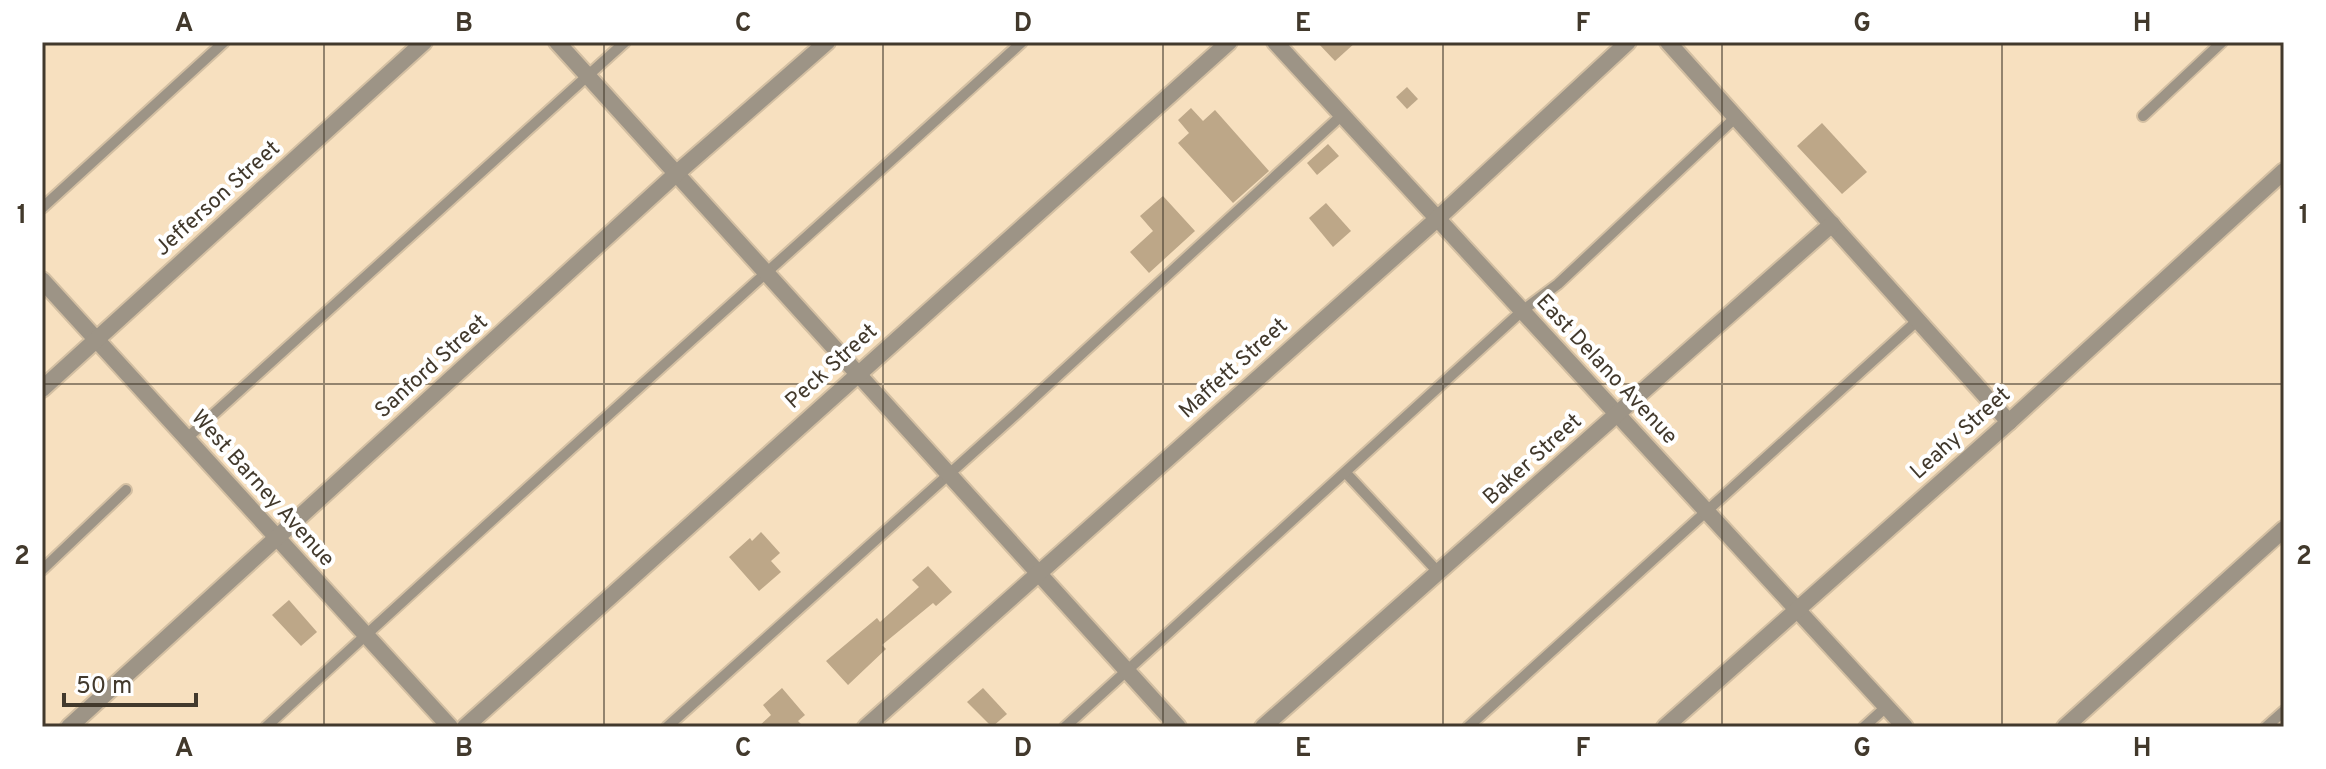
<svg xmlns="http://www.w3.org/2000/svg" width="2326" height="769" font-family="Overpass,sans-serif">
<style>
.building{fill:#bda788}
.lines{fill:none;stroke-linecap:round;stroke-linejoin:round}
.service-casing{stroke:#d3bfa2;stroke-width:14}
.minor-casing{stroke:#d3bfa2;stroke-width:20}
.tertiary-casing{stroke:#d3bfa2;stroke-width:20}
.service{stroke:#9d9486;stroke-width:10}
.minor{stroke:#9d9486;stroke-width:16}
.tertiary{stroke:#9d9486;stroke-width:16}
.grid{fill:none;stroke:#42392c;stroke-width:2;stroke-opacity:0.55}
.labels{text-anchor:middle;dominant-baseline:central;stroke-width:8;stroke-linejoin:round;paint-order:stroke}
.street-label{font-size:22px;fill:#42392c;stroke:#fff}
.neatline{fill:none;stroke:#42392c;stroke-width:3}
.grid-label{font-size:26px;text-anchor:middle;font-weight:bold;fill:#42392c}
</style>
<rect width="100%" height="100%" fill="#f7e0bf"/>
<g class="building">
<polygon points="1317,42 1356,42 1335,61"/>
<polygon points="1407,87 1418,99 1407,109 1396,97"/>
<polygon points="1191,108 1203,121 1215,110 1269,171 1233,203 1178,143 1189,133 1178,120"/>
<polygon points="1822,123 1867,172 1842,194 1797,146"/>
<polygon points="1328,144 1339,156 1317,175 1307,163"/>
<polygon points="1163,196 1195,231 1149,273 1130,252 1153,231 1140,216"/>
<polygon points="1326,203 1351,231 1333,247 1309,218"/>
<polygon points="761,532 780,553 771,561 781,572 759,591 729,557 750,538 752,541"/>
<polygon points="928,566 952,592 936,606 933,603 882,645 886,649 848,685 826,661 877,618 880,622 919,587 912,580"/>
<polygon points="289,600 317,632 301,646 272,615"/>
<polygon points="782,688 805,715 798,721 804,727 758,727 771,715 763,705"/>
<polygon points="983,688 1007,714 992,727 967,702"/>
</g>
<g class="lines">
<g class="service-casing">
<g id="service">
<polyline points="2143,116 2222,42"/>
<polyline points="42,208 224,42"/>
<polyline points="186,439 625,42"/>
<polyline points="1346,473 1439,573"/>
<polyline points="42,570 126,490"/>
<path d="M 266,727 C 515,496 770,271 1022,42"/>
<polyline points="667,727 1015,415 1342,115"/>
<polyline points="1065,727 1522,311 1558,284 1736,117"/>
<polyline points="1468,727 1918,320"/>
<polyline points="1864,727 1886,707"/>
<polyline points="2266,727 2284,711"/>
</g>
</g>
<g class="minor-casing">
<g id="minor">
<polyline points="557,42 1178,727"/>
<polyline points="1275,42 1905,727"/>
<polyline points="1668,42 2009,422"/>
<polyline points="42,280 450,727"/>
<polyline points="42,389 424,42"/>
<polyline points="866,727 1437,219 1628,42"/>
<polyline points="1263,727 1832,224"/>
<polyline points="1665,727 2009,422 2284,171"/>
<polyline points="2065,727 2284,529"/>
</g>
</g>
<g class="tertiary-casing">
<g id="tertiary">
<polyline points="69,727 677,173 827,42"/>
<polyline points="465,727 1229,42"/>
</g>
</g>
<use href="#service" class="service"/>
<use href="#minor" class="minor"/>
<use href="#tertiary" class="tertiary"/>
</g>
<path class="grid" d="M 324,42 L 324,727M 604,42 L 604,727M 883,42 L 883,727M 1163,42 L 1163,727M 1443,42 L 1443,727M 1722,42 L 1722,727M 2002,42 L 2002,727M 42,384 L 2284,384"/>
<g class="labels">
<g class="street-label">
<text transform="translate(218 199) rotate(-42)">Jefferson Street</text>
<text transform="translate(432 367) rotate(-42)">Sanford Street</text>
<text transform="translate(832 367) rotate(-42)">Peck Street</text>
<text transform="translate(1234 369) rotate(-42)">Maffett Street</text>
<text transform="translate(1606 370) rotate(47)">East Delano Avenue</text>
<text transform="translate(1961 434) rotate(-42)">Leahy Street</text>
<text transform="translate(1533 460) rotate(-42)">Baker Street</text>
<text transform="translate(262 489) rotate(48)">West Barney Avenue</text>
</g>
</g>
<rect width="2326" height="769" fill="none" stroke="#ffffff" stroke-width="88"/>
<path d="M64 693v12h132v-12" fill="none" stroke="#42392c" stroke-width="4"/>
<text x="76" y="693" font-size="24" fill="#42392c" stroke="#ffffff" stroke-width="6" paint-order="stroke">50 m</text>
<rect x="44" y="44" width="2238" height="681" class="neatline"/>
<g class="grid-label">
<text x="184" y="31">A</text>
<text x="464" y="31">B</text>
<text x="743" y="31">C</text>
<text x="1023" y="31">D</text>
<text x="1303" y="31">E</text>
<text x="1583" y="31">F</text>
<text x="1862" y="31">G</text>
<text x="2142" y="31">H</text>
<text x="22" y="223">1</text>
<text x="2304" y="223">1</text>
<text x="22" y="564">2</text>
<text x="2304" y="564">2</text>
<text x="184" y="756">A</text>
<text x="464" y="756">B</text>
<text x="743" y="756">C</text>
<text x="1023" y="756">D</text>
<text x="1303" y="756">E</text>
<text x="1583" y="756">F</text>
<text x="1862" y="756">G</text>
<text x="2142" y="756">H</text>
</g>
</svg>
